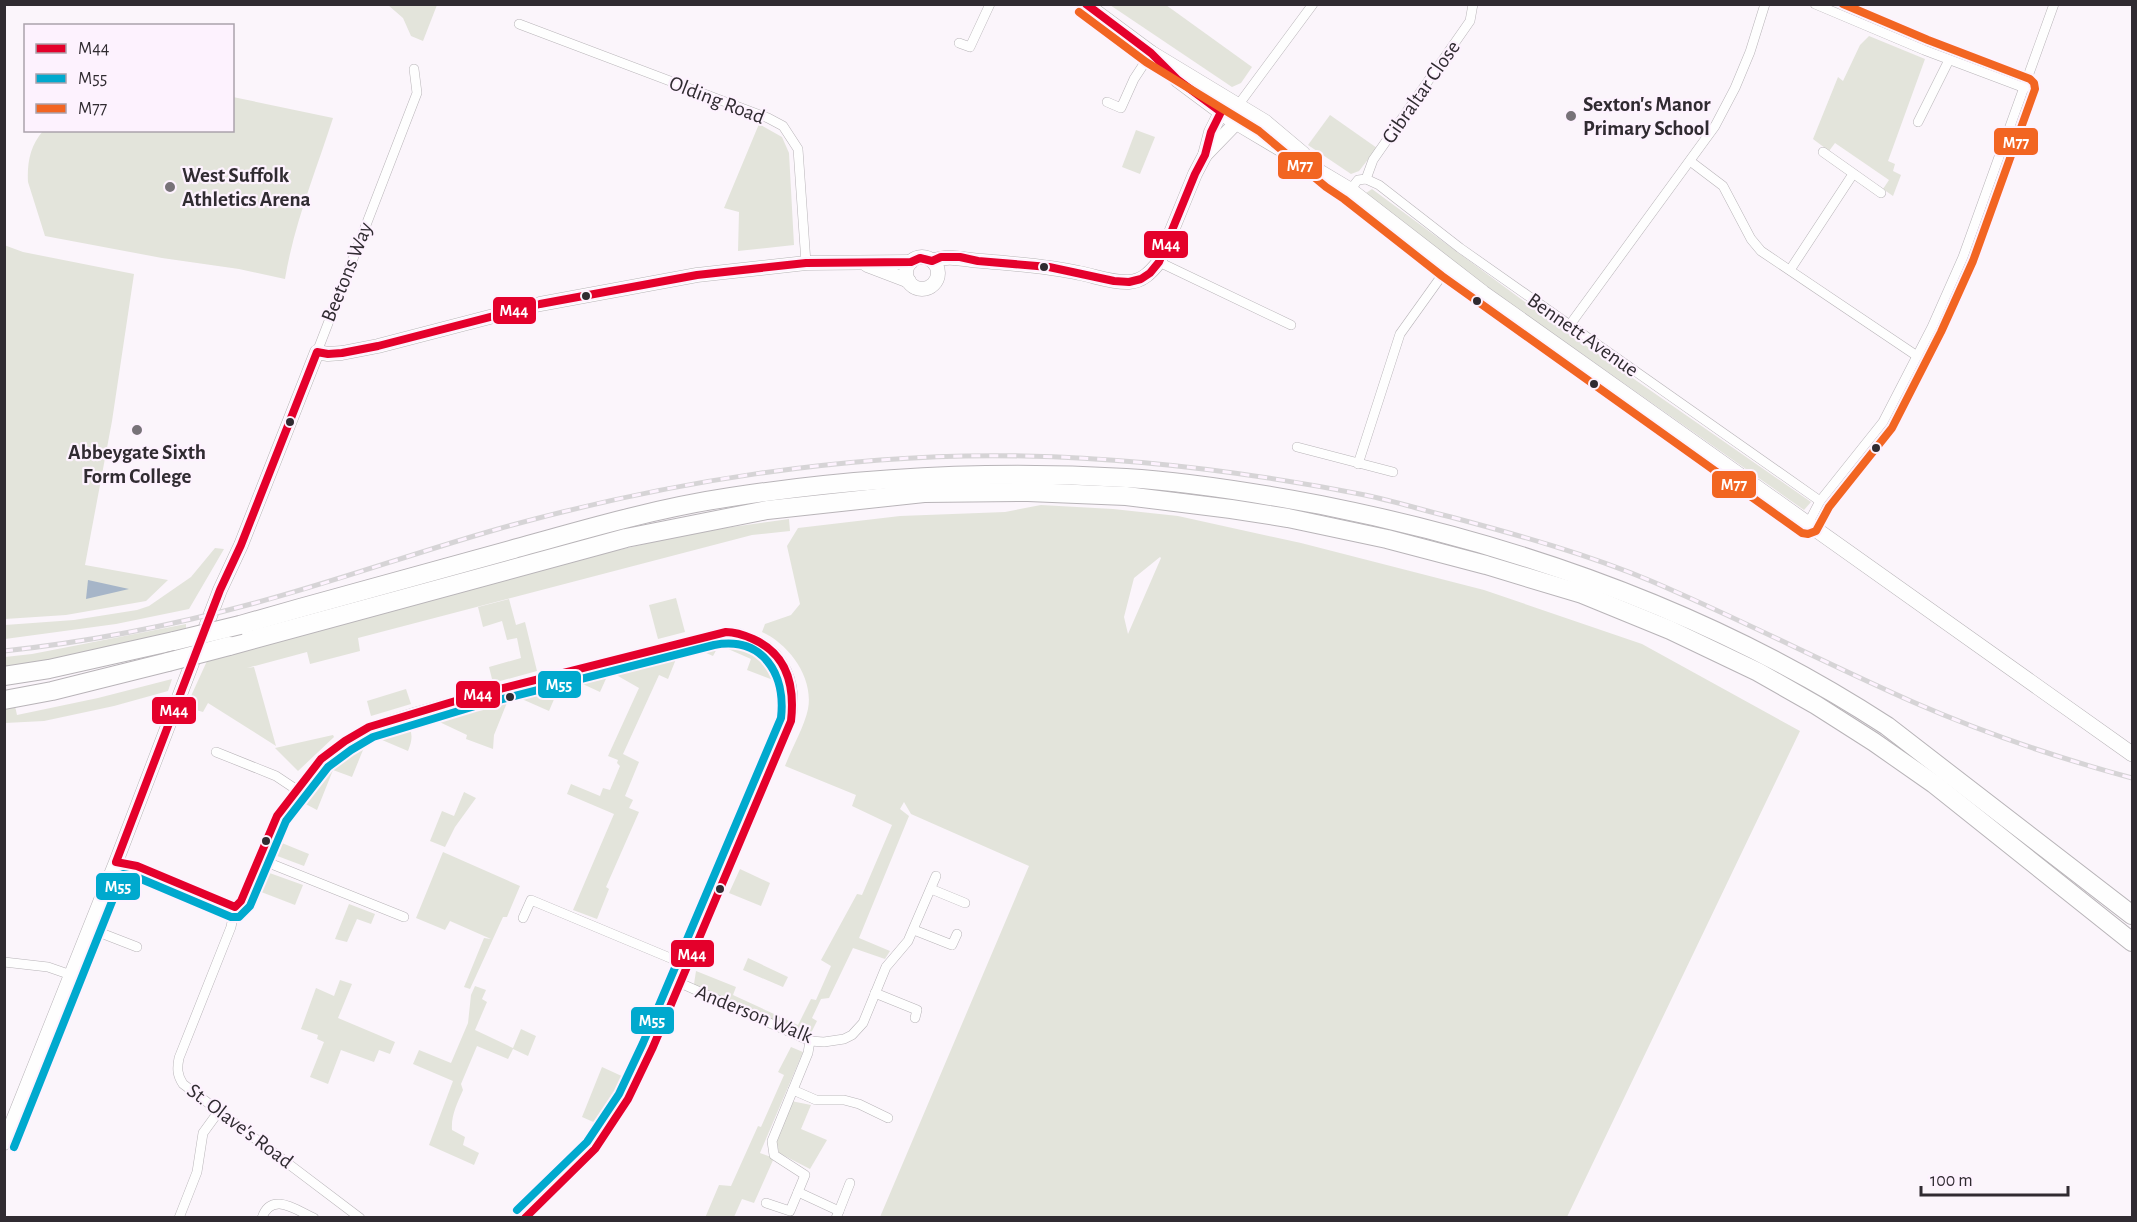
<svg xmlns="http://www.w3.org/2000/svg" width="2137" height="1222" font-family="'Alegreya Sans',sans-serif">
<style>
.green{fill:#e3e4db;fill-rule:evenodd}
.water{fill:#a6b5c8}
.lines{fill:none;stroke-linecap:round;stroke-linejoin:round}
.street-casing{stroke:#b8b4b8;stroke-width:10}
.secondary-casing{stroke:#b8b4b8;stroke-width:15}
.primary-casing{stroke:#b8b4b8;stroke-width:16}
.highway-casing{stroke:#b8b4b8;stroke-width:20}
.street{stroke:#fefefe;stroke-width:9}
.secondary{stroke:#fefefe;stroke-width:14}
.primary{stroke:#fefefe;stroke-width:15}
.highway{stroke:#fefefe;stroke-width:18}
.rail-casing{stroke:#d6d4d6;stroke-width:5}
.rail{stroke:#fdf2fe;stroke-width:3;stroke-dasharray:9;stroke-linecap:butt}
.highway-bridge-casing{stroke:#b8b4b8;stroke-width:20;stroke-linecap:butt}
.highway-bridge{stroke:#fefefe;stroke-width:18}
.bus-1-casing{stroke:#fdf2fe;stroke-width:12}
.bus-2-casing{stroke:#fdf2fe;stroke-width:12}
.bus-3-casing{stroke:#fdf2fe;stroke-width:12}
.bus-1{stroke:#e4002b;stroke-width:8}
.bus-2{stroke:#00a9ce;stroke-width:8}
.bus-3{stroke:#f26522;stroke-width:8}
.poi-dot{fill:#777278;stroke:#fdf2fe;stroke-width:2}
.bus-dot{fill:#302b31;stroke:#fdf2fe;stroke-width:2}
.labels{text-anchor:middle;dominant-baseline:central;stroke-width:4.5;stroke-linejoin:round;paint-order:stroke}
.street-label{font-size:21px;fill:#302b31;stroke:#fdf2fe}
.poi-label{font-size:21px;font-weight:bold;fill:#302b31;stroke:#fdf2fe;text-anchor:start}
.line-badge{stroke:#fdf2fe;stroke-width:2}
.badge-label{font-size:16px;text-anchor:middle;font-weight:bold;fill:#fff}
</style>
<rect width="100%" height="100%" fill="#fbf5fb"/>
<g class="green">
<polygon points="388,5 437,5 423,41 411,36 403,18"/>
<polygon points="1110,5 1166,5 1252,67 1241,83 1232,87"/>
<polygon points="1869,36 1925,59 1888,161 1895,164 1893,171 1901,175 1893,196 1883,189 1889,180 1835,143 1829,151 1813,139 1838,77 1843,81 1860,45"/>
<path d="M 233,97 L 333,118 C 316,171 294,224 285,279 L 239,269 L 162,258 L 45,236 L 28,182 C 27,163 30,146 43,131 L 232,130 Z"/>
<polygon points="1330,115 1377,148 1359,171 1351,174 1308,145"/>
<polygon points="759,124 782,137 789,153 794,245 738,251 739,212 724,208"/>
<polygon points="1136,130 1155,137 1140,174 1122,167"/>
<polygon points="1372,189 1552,322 1811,502 1804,510 1450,261 1366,193"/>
<polygon points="4,245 23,252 134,274 112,421 85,565 168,580 146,601 66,615 5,619"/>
<path d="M 1041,505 L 1113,509 L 1178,516 L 1301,543 L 1484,590 L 1642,644 L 1800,731 L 1567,1217 L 880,1217 L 1029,866 L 911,814 L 904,802 L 900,809 L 909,816 L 859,938 L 890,951 L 885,959 L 853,948 L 829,998 L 821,999 L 812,1018 L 817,1021 L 809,1037 L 699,989 L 694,984 L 696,971 L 736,987 L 733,995 L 798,1025 L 811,999 L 816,1000 L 831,966 L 821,960 L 857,894 L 862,895 L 892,825 L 852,806 L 856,795 L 785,766 C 791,750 805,725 808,709 C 814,678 789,644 762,632 L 765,624 L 791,615 L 800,604 L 787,546 L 798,528 L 900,516 L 1005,512 ZM 1160,557 L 1161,558 L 1128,634 L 1124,617 L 1134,578 Z"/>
<polygon points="789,519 790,531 752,535 358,638 360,651 310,664 307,652 247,668 254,667 276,746 208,703 203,712 186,707 207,661 593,556 696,532"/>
<polygon points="215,548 224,549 189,609 116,624 5,639 5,625 74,620 137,610 149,606 191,577"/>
<polygon points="676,598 685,632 658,639 649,605"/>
<polygon points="509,599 516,625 525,622 537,671 493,683 489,667 521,658 517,638 507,640 502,621 483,627 478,607"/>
<polygon points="186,624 186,631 63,659 5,669 5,657 32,654"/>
<path d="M 733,639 C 762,644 777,658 786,685 L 747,670 L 751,659 L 719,645 L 713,656 L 697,649 L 697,646 Z"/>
<polygon points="678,654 668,679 659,675 623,754 639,762 625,796 633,800 629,808 639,812 606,887 609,889 597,919 573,910 614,814 567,794 571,784 600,796 603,788 610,790 620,766 617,763 618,760 608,756 639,688 611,672"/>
<polygon points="609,672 600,692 574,680"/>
<polygon points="172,679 168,691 114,706 44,721 5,723 4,707 15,706 17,715 98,698"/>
<polygon points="552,687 555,697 549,711 515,696"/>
<polygon points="406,689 411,704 371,716 367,701"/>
<polygon points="508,700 494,735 493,749 466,739 467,735 431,718"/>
<path d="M 406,721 C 413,733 413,738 408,751 L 375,737 L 367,740 L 352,777 L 333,770 L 317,810 L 296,799 L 315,777 L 348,750 L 377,731 Z"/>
<polygon points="333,735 334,737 298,771 275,748"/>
<polygon points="464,792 476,798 455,827 445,847 430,841 442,811 454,816"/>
<polygon points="277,841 309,854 304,866 272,854"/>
<polygon points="443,852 520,886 507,917 503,917 470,989 464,987 484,938 491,939 450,921 445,930 416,918"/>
<polygon points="740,869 770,883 761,906 729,893"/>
<polygon points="264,871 303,885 295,905 256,890"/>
<polygon points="349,904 375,914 371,924 357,919 347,942 335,939"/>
<polygon points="748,958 788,977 783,987 743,970"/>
<polygon points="340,980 352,984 338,1018 395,1042 390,1054 379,1050 374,1062 341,1050 328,1084 310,1077 324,1042 317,1039 318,1035 301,1029 316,988 334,996"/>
<path d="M 475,986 L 486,990 L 482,999 L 487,1002 L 475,1030 L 513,1048 L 521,1029 L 536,1036 L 528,1056 L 513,1049 L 508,1059 L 477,1046 L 461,1084 L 463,1090 C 457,1104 451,1115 452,1130 L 465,1137 L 463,1145 L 479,1153 L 474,1165 L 429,1145 L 453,1081 L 413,1064 L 419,1050 L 451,1063 L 468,1023 L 471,995 Z"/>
<polygon points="791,1047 803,1052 760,1153 774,1158 754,1203 742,1199 734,1217 705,1218 719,1185 731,1186 758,1126 761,1127 784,1075 778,1072"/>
<polygon points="602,1067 626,1078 598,1124 582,1117"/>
<polygon points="791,1101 811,1105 801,1129 827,1140 810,1169 779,1153 776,1140"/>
</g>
<polygon class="water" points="88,580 129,589 86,599"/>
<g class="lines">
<g class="street-casing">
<g id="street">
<polyline points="1815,4 1924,50 2025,88"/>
<polyline points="519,24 768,118 783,126 798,149 806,263"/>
<polyline points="959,43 970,47 990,4"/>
<polyline points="1107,102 1121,108 1134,79 1151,53"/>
<polyline points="1239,104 1313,4"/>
<polyline points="1918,122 1949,60"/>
<polyline points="1823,152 1881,193"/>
<polyline points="1690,161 1723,186 1751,239 1761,251 1917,356"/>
<polyline points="1366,179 1373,160 1470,21 1473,4"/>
<polyline points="1350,190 1358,180 1366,179 1379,185 1460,248 1820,501"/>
<polyline points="1159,262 1291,325"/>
<polyline points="1790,270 1853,174"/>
<polyline points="1569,326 1715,126 1735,88 1750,52 1765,4"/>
<polyline points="317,352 417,93 414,69"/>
<polyline points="1297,447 1393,472"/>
<polyline points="1358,464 1400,334 1448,267"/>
<polyline points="1808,524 1820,501 1883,422 1932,327 1963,257 2054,4"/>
<polyline points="216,752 276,776 297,790"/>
<polyline points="259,859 404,917"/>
<path d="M 116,862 L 137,866 L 235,907 L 241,901 L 277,816 L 321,759 L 345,741 L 369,727 L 415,712 L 472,696 L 712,635 C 718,634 724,632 731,632 C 737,632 743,635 749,637 C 786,650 798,684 791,721 L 653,1047 L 628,1099 L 595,1149 L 524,1218"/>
<polyline points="931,889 965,903"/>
<path d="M 235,907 L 231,927 L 179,1058 C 177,1068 177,1075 183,1084 L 360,1218"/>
<polyline points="523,918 531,900 687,965"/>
<polyline points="88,928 137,947"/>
<polyline points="914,930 952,945 957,934"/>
<polyline points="4,962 48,967 71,975"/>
<polyline points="680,983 810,1041 824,1042 844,1039 852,1035 863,1023 886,967 908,941 936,876"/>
<polyline points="875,993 917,1010 915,1018"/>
<polyline points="810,1041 808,1053 772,1141 774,1155 805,1175 798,1192 839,1211 836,1218"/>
<polyline points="793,1090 816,1100 844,1100 859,1104 888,1118"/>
<polyline points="766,1203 790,1211 798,1192"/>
<polyline points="839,1211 850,1183"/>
<polyline points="179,1218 197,1172 203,1133 219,1111"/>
<path d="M 262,1218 C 271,1191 296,1210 314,1218"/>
</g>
</g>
<g class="secondary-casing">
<g id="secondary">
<polyline points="1205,155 1237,122 1240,114"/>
<circle cx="922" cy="273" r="16"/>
<path d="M 932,261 C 949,254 964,260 982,261 C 1015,264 1047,266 1079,273 C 1095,276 1113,283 1129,282 C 1143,281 1151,272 1159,262 L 1195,174 L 1205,155 L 1211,132 L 1221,112 L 1229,106"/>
<polyline points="867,265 909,281"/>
<polyline points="4,1143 116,862 220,590 241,545 317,352 328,354 342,353 378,346 540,304 697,275 806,263 911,262"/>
</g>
</g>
<g class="primary-casing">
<g id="primary">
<polyline points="1085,4 1151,53 1265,122 1303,154"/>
<polyline points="1151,53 1178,80 1229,118 1350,190 1483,293 2132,754"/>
</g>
</g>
<g class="highway-casing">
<g id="highway">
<path d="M 240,625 C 331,599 422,574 514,549 C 585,529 657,508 731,497 C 861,477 994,470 1126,478 C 1191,482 1257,493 1321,505 C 1522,545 1715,614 1887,726 L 2132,915"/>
<polyline points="229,646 626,538 767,510 924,493 1028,492 1126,496 1231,509 1288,518 1387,539 1486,565 1582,594 1670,630 1758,672 1816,705 1874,742 1934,784 2132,942"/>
<polyline points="4,676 49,669 174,641"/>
<polyline points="4,700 52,691 168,662"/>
</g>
</g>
<use href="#street" class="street"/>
<use href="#secondary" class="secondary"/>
<use href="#primary" class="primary"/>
<use href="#highway" class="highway"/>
<g class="rail-casing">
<path id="rail" d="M 4,651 C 88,642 174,625 255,603 C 337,581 417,552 498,529 C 665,482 851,452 1024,456 C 1138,458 1253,473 1365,495 C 1394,501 1422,510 1451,517 C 1518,535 1587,554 1651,581 C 1740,619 1825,663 1913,702 C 1984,733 2058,758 2132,778"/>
</g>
<use href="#rail" class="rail"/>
<g class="highway-bridge-casing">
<g id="highway-bridge">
<polyline points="174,641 240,625"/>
<polyline points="168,662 229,646"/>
</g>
</g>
<use href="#highway-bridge" class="highway-bridge"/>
<g class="bus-1-casing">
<path id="bus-1" d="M 525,1218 L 595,1149 L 628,1099 L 653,1047 L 791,721 C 795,686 787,654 753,639 C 744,635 736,632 726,632 L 472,696 L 369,727 L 345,741 L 321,759 L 277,816 L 241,901 L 235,907 L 137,866 L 116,862 L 220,590 L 241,545 L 317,352 L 328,354 L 342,353 L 378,346 L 540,304 L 697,275 L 806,263 L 911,262 L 920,258 L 932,261 L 941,257 L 960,257 L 978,261 L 1049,267 L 1114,281 L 1129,282 L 1141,279 L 1150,273 L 1159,262 L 1195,174 L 1205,155 L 1211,132 L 1221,112 L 1178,80 L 1151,53 L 1086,4"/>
</g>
<g class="bus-2-casing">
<path id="bus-2" d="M 14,1147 L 123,874 L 134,876 L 231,917 L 239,917 L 250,906 L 286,821 L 328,767 L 351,750 L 373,737 L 475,706 L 714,645 C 763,636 786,674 781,718 L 643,1043 L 619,1094 L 587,1142 L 517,1210"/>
</g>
<g class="bus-3-casing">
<polyline id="bus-3" points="1079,12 1146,62 1259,131 1326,187 1344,199 1442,276 1802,533 1808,534 1816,531 1829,507 1892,428 1941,332 1973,261 2035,89 2034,83 2030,79 1928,40 1843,4"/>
</g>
<use href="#bus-1" class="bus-1"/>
<use href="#bus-2" class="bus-2"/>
<use href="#bus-3" class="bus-3"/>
</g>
<g class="poi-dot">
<circle cx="1571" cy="116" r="6"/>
<circle cx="170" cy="187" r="6"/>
<circle cx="137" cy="430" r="6"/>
</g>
<g class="bus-dot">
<circle cx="1044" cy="267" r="5"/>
<circle cx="586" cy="296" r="5"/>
<circle cx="1477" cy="301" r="5"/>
<circle cx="1594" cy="384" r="5"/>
<circle cx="290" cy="422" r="5"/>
<circle cx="1876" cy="448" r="5"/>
<circle cx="510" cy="697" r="5"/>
<circle cx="266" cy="841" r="5"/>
<circle cx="720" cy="889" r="5"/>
</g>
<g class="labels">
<g class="street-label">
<text transform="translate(1421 92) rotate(-55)">Gibraltar Close</text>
<text transform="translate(717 100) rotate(21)">Olding Road</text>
<text transform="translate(347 272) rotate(-68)">Beetons Way</text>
<text transform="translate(1583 335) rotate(35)">Bennett Avenue</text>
<text transform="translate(754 1014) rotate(22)">Anderson Walk</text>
<text transform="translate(240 1126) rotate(37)">St. Olave's Road</text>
</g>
<g class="poi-label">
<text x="1583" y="104">Sexton's Manor<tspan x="1583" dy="24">Primary School</tspan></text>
<text x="182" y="175">West Suffolk<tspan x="182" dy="24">Athletics Arena</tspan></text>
<text x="137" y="452" text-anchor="middle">Abbeygate Sixth<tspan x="137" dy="24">Form College</tspan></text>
</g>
</g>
<g class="line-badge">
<rect x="1993" y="127" width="46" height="29" rx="6" fill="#f26522"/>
<rect x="1277" y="151" width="46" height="29" rx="6" fill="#f26522"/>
<rect x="1143" y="230" width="46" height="29" rx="6" fill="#e4002b"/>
<rect x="492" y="296" width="45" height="29" rx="6" fill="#e4002b"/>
<rect x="1711" y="470" width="46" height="29" rx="6" fill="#f26522"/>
<rect x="537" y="670" width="45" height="29" rx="6" fill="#00a9ce"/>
<rect x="455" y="680" width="46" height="29" rx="6" fill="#e4002b"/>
<rect x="151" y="696" width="46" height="29" rx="6" fill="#e4002b"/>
<rect x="95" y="872" width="46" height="29" rx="6" fill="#00a9ce"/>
<rect x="670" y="939" width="45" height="29" rx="6" fill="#e4002b"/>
<rect x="630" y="1006" width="45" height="29" rx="6" fill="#00a9ce"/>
</g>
<g class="badge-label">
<text x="2016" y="148">M77</text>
<text x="1300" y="171">M77</text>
<text x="1166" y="250">M44</text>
<text x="514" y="316">M44</text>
<text x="1734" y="490">M77</text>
<text x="559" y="690">M55</text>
<text x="478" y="700">M44</text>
<text x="174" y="716">M44</text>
<text x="118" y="892">M55</text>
<text x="692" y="960">M44</text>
<text x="652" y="1026">M55</text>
</g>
<rect width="2137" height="1222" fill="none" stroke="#302b31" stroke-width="12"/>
<rect x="24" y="24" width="210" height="108" fill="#fdf2fe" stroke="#aba2ac" stroke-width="1.5"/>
<rect x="36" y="44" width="30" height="9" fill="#e4002b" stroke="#aba2ac" stroke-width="1.5"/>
<text x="78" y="54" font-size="18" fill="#302b31">M44</text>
<rect x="36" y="74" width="30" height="9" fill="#00a9ce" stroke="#aba2ac" stroke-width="1.5"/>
<text x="78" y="84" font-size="18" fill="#302b31">M55</text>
<rect x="36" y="104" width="30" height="9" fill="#f26522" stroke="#aba2ac" stroke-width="1.5"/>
<text x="78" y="114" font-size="18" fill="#302b31">M77</text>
<path d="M1921 1186v9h147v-9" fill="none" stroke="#302b31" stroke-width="3"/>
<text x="1930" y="1186" font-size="18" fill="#302b31" stroke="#fdf2fe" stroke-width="4.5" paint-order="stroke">100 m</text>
</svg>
